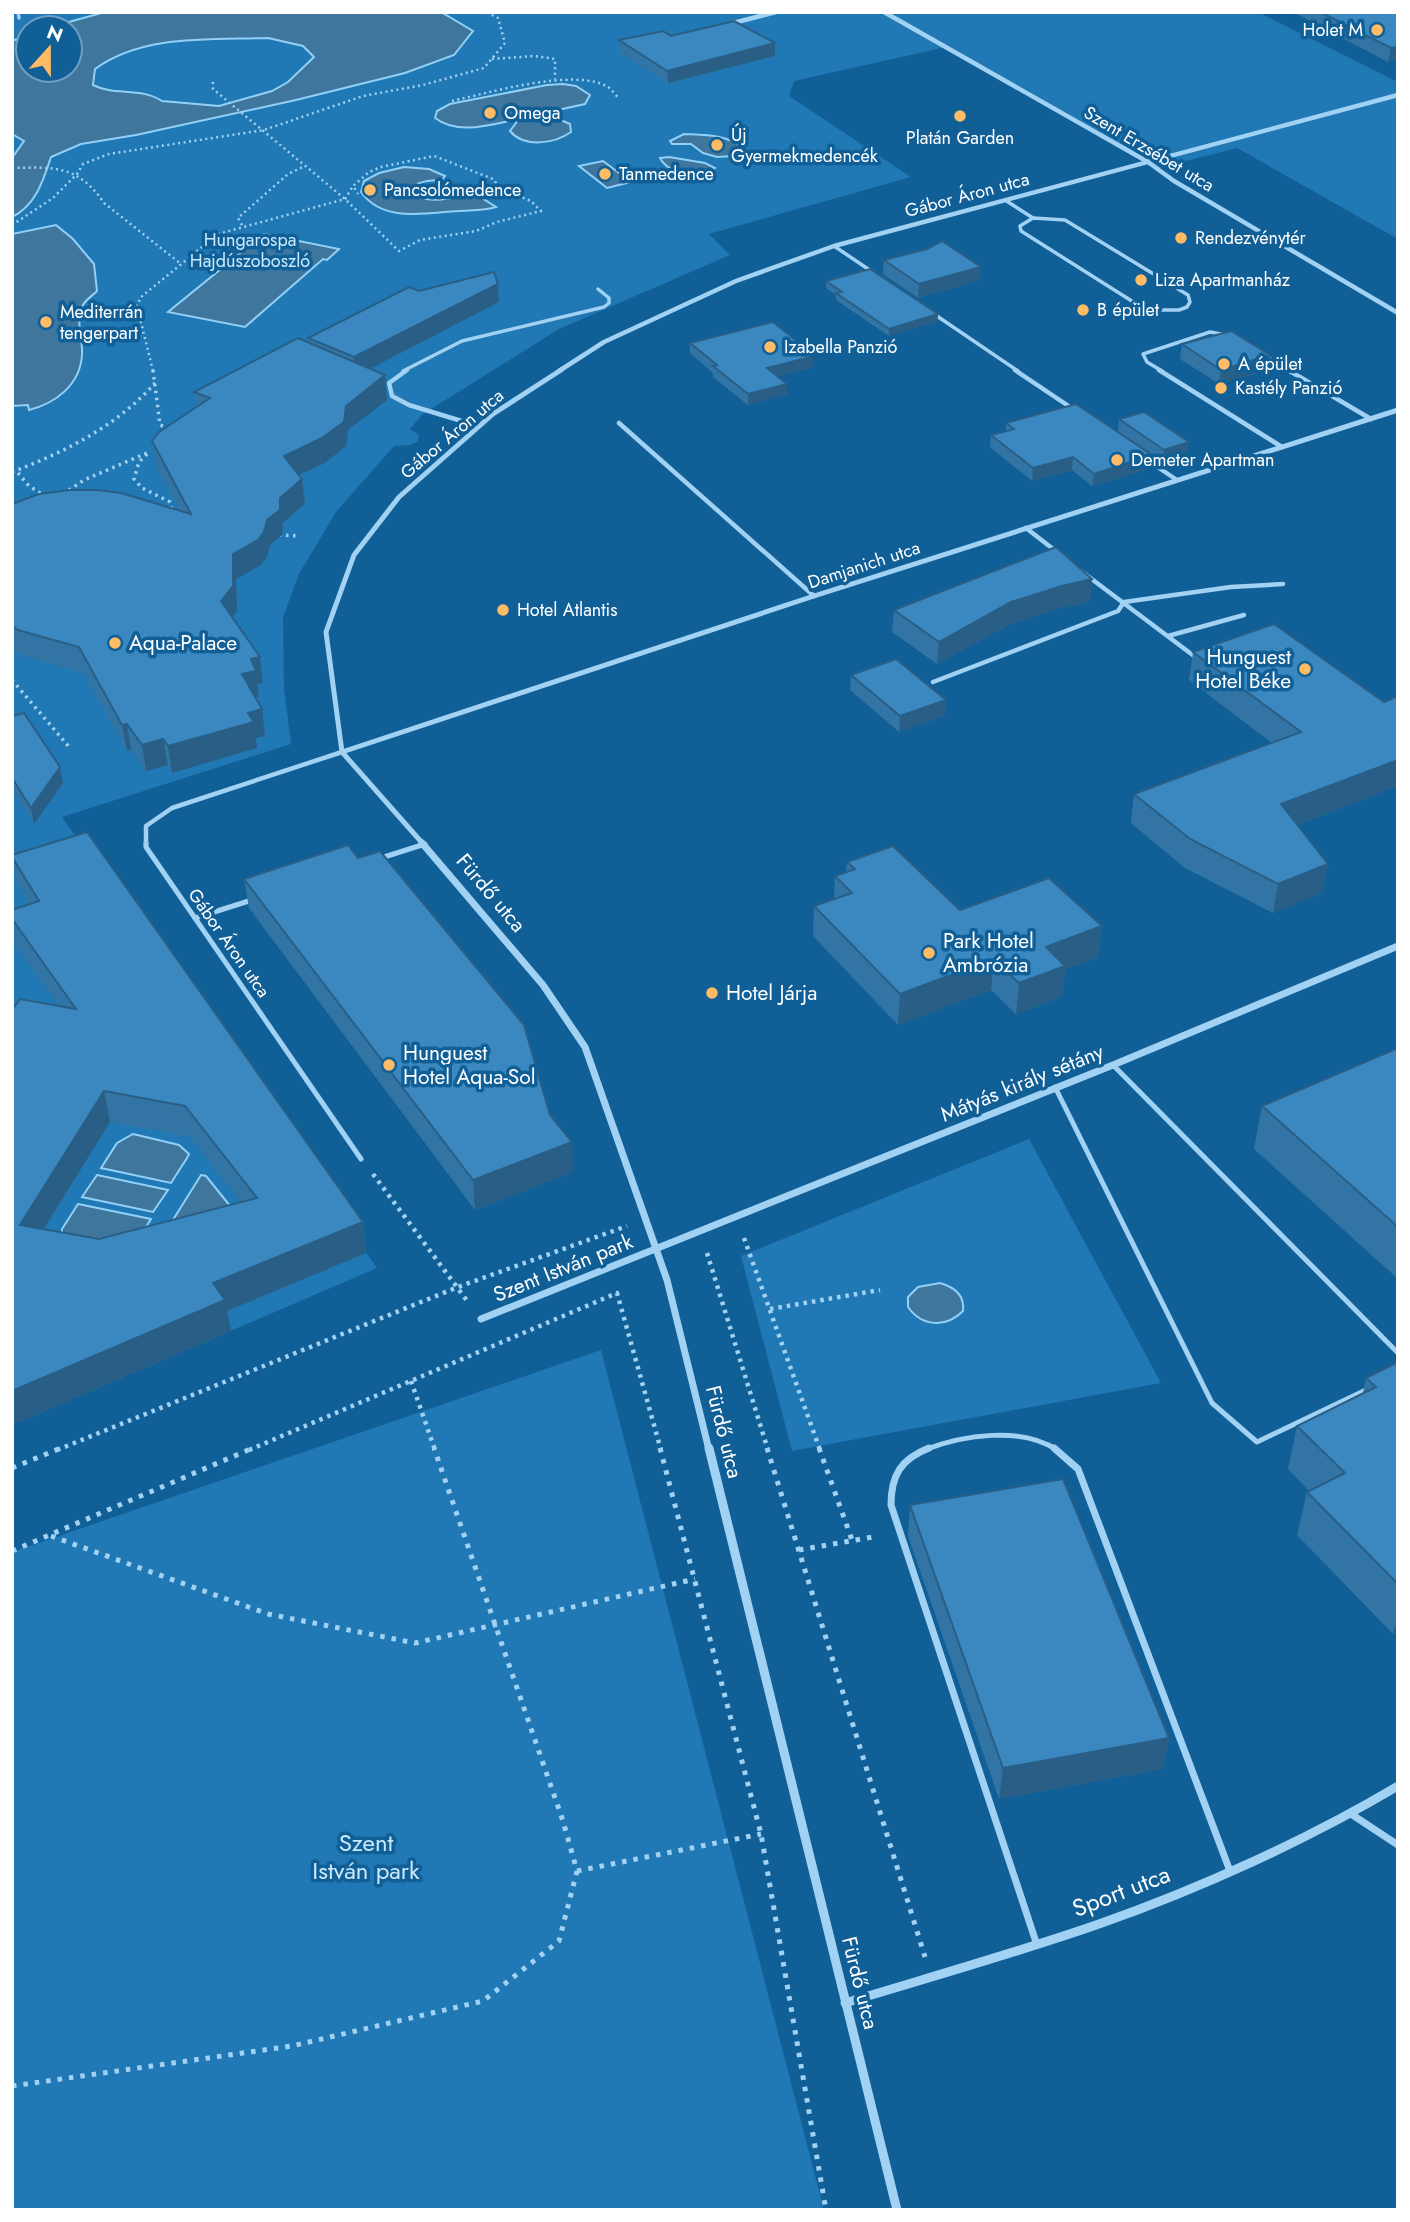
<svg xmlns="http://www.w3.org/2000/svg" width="1410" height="2222" font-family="Jost,sans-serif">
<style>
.green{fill:#2078b4;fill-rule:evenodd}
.water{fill:#3e769e;stroke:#93d0f7;stroke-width:2;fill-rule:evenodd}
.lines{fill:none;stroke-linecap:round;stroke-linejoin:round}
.path-far3{stroke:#a2d2f3;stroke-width:2.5;stroke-dasharray:2 3.5;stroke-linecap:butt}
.path-far2{stroke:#a2d2f3;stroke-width:3.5;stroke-dasharray:2.5 4.5;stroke-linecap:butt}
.path-far1{stroke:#a2d2f3;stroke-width:4.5;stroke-dasharray:3.5 5;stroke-linecap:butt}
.path{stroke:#a2d2f3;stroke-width:5;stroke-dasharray:4.5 7;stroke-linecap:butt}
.service-far3{stroke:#a2d2f3;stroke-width:3.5}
.service-far2{stroke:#a2d2f3;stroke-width:4.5}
.service-far1{stroke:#a2d2f3;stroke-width:5}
.service{stroke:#a2d2f3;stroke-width:7}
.minor-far3{stroke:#a2d2f3;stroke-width:4.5}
.minor-far2{stroke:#a2d2f3;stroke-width:5}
.minor-far1{stroke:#a2d2f3;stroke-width:7}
.minor{stroke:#a2d2f3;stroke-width:9}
.wall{fill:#3275a4;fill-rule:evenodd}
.shaded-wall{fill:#295f86}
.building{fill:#3a88bf;stroke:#295f86;stroke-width:2;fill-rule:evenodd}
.poi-dot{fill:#ffbc64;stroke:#115f97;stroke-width:2.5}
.labels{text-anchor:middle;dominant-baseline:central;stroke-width:7;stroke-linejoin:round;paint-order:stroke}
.far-poi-label{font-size:18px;fill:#fff;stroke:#115f97;text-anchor:start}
.far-street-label{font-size:18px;fill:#fff;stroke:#115f97}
.far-park-label{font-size:18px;fill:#cae9fd;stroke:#115f97}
.poi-label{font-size:21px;fill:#fff;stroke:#115f97;text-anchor:start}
.street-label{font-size:21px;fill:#fff;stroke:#115f97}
.near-park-label{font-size:24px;fill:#cae9fd;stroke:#115f97}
.near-street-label{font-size:24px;fill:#fff;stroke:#115f97}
</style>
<rect width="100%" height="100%" fill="#115f97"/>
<g class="green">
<path d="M 12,12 L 1258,12 L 1398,82 L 1398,239 L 1237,148 L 1155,169 L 946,47 L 794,81 L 789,96 L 911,177 L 709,234 L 730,255 L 559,329 L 423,414 L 410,429 L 419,435 L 418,441 L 410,445 L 394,446 L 336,512 L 299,574 L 283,617 L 284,688 L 291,744 L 62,817 L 377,1268 L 12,1425 ZM 28,28 L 70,28 L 70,70 L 28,70 Z"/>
<polygon points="1029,1139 1161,1383 792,1451 741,1256"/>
<polygon points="601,1350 824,2210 12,2210 12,1552"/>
</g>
<g class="water">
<path d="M 105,12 L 441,12 L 473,31 L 454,55 L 405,73 L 296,100 L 136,135 L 81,144 L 51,157 C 43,181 36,205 12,217 L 12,158 L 24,141 L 12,134 L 12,41 L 28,35 L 28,70 L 70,70 L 70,28 L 47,28 ZM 268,38 L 303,46 L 314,57 L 288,82 L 272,91 L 219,106 L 162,101 C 141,87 114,96 93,85 L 95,69 C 143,34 211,40 268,38 Z"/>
<path d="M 563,84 L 576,86 L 590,95 L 585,104 L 535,115 L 536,117 L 556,118 L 570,124 L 571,132 C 554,144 524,148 510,131 L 519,119 C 492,124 459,136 435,118 L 437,111 L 450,104 L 547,85 Z"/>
<path d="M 684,134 C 705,135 728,134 744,149 L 733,156 L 717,157 L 703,153 L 691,144 L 672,144 L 670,141 Z"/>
<path d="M 669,157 L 705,163 L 715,168 C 700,178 669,175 660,158 Z"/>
<polygon points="603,161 631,182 607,188 579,166"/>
<path d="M 404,167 L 429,169 L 445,176 L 442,180 C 431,181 416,180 410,191 L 413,195 C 439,205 450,197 474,193 L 496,207 C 484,211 470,210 458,211 C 425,213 383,223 361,192 L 364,181 L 379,173 Z"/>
<path d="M 56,225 L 73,239 L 94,264 L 97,291 C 91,297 82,302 80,311 C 77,325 83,341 82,355 C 80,385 56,403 29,410 L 28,405 L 12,406 L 12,234 Z"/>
<polygon points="264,234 339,249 327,260 323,259 245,327 168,312"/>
<polygon points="133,1134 179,1145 189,1154 187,1158 171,1183 101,1168 117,1143"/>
<polygon points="97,1175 168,1190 153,1212 82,1197"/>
<polygon points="201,1175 206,1176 243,1222 156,1247"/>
<polygon points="78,1204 151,1219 135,1245 61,1237 62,1229"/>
<path d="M 940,1283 C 954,1287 965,1295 963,1311 C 946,1328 922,1327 908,1307 L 908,1297 L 918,1287 Z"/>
</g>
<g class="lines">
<g class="path-far3">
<polyline points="492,59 534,56 555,59 555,79"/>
<polyline points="213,82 213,89 345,199 399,251 420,240 476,231 497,222 541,211 531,201 501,189 493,179 434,156 381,167 369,172 353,186 358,194"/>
<path d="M 452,101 C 488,93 576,67 608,87 C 612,90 616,95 619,99"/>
<path d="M 12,168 C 54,167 78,165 104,203 L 181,264"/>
<polyline points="12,225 53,198 77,174 83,164 109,154 264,130 363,96 423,85 484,68 505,43 498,18 486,12"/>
<polyline points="242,225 238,218 288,174 305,166"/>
<polyline points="153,371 137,306 141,297 218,234 345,199 353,186"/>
</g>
<g class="path-far2">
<polyline points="153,370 160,425 172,429"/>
<polyline points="147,454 139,462 134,479 142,488 170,502 172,512"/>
<path d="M 12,472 C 65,452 117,426 155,383"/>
<polyline points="18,473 29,486 45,496"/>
<polyline points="63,494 84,480 149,452"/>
<polyline points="279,535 300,536"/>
<polyline points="12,680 70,748"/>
</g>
<g class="path-far1">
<polyline points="373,1174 468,1302"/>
<polyline points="744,1238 820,1450"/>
<polyline points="707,1253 768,1450"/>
<polyline points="770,1309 880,1290"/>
<polyline points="411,1381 435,1450"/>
<polyline points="57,1450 458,1287 627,1226"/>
<polyline points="249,1450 617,1293 661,1450"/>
</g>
<g class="path">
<polyline points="660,1448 761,1834 826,2210"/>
<polyline points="767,1448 925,1957"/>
<polyline points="819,1448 852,1540"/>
<polyline points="12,1468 61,1448"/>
<polyline points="51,1536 268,1614 415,1643 695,1579"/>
<polyline points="799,1550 878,1536"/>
<polyline points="12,1551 253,1448"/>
<polyline points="577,1871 761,1834"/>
<polyline points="12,2086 292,2046 483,2001 559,1941 577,1871 563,1821 434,1448"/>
</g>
<g class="service-far3">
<polyline points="18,12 19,18"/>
<polyline points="1005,200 1033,218"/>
<polygon points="1033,218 1065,220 1188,295 1190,302 1187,307 1179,310 1146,310 1021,231 1020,226"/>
<polyline points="834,246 874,273"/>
<polyline points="934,314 1018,371"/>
<polyline points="1265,356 1291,371"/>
<polyline points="403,371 462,341 604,307 609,303 609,298 598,289"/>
<polyline points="1162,371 1147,362 1143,354 1210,332 1226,335"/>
</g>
<g class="service-far2">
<polyline points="407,370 389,383 392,396 409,405 478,426"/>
<polyline points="1015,370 1073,409"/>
<polyline points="1159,370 1282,447"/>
<polyline points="1288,370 1371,419"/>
<polyline points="619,423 814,596"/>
<polyline points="1147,460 1177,480"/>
<polyline points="1026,528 1057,552"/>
<polyline points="1081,571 1194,656"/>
<polyline points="1168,636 1244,615"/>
<polyline points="933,682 1118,611 1124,602 1231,587 1283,584"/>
<polyline points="146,845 146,826 172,808 342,752"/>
</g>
<g class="service-far1">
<polyline points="146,843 146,847 361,1159"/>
<polyline points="381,858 425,844"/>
<polyline points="195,918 252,900"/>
<polyline points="1113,1065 1398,1353"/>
<polyline points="1055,1087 1212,1403 1257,1442 1370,1388"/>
<path d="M 924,1450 C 963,1435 1021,1426 1057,1450"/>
</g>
<g class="service">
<path d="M 929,1448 C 901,1459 891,1475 891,1505 L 1036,1942"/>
<polyline points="1054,1448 1078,1469 1230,1871"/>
<polyline points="1351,1814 1398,1845"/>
</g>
<g class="minor-far3">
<polyline points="884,12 1148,162 1174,181 1398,313"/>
<polyline points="729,24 776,12"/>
<polyline points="559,371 604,342 736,281 834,246 1398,95"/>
</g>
<g class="minor-far2">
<polyline points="342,752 424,845"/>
<polyline points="342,752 326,632 354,555 399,497 493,414 561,370"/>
<polyline points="342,752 814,596 1398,410"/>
</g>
<g class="minor-far1">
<polyline points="422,843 543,985 585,1047 667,1280 709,1450"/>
<polyline points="481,1319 1113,1065 1398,946"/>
</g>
<g class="minor">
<polyline points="709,1448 897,2210"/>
<path d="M 845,2003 C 930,1977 1016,1953 1099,1924 C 1199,1889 1307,1840 1398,1786"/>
</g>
</g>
<g class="wall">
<polygon points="1293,12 1398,12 1398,59 1388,62"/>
<polygon points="619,40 775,43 775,56 668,83 619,53"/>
<polygon points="884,260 980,280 918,298 883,274"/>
<polygon points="826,281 938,314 937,322 889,336 836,300 836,295 826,288"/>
<polygon points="498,284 499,302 370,369 387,400 348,430 346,446 325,463 299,475 302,479 305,504 283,523 282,535 270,545 267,557 261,565 236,579 237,611 232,617 263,683 257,684 259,697 255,698 265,736 256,738 257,748 172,773 168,765 146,771 131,750 127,751 83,673 23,656 12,648 12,504 179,510 156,466 152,441 196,408 194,392 309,343 308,338 419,291"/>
<polygon points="690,343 813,354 813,364 811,365 811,368 778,376 787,384 787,394 748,405 713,377 713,373 690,353"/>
<polygon points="1182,344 1268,370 1219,384 1180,359"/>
<polygon points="1119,419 1187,456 1162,464 1152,457 1151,468 1092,486 1072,470 1032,481 990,447 991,435 1006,431 1006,423 1118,432"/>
<polygon points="1092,579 1090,602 1060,608 1009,625 937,664 892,632 894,610"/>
<polygon points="1193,652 1398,786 1297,825 1328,864 1322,893 1273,913 1185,868 1131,823 1134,794 1272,743 1189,680"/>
<polygon points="851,675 946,700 945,716 899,732 850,690"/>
<polygon points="12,716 60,767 63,783 34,824 12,789"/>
<path d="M 12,855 L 363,1222 L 366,1253 L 227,1311 L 231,1331 L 12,1425 L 59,1006 L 14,943 L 12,935 L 12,910 L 29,905 L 18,885 L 12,860 ZM 110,1122 L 190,1137 L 241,1202 L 99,1239 L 44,1229 Z"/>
<polygon points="847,862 960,910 1102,926 1098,957 1065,970 1062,997 1016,1014 991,990 898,1025 813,936 814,906 834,899 835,876 846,872"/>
<polygon points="244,879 550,1115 573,1172 475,1210 249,908"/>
<polygon points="1398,1048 1398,1279 1254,1149 1262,1106"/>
<polygon points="1398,1362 1398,1632 1393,1634 1297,1535 1307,1492 1309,1491 1288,1469 1297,1426 1363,1393 1366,1378"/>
<polygon points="910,1505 1169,1738 1163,1769 999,1799 908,1536"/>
</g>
<g class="shaded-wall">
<polygon points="775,43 775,56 668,83 667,71"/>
<polygon points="1398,47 1398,59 1388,62 1391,48"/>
<polygon points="981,267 980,280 918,298 919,284"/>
<polygon points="498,284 499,302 356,376 354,357"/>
<polygon points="938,314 937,322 889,336 889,329"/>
<polygon points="813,354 813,364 811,365 811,368 767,379 767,368"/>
<polygon points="1270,355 1268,370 1219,384 1221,370"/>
<polygon points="385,375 387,400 348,430 346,446 325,463 287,480 284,456"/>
<polygon points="787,384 787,394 748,405 748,394"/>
<polygon points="1189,442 1187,456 1162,464 1164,450"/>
<polygon points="1152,455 1151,468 1092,486 1094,474"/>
<polygon points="1073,457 1072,470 1032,481 1033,468"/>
<polygon points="302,479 305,504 283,523 282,535 270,545 267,557 261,565 236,579 237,611 224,627 221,601 233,554 267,520 280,498"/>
<polygon points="1092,579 1090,602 1060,608 1009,625 937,664 939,642 1011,602 1062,586"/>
<polygon points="260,657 263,683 257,684 259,697 245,700 242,674 251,659"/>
<polygon points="946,700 945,716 899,732 900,716"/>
<polygon points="262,709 265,736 256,738 257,748 172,773 168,746 248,713"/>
<polygon points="127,724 131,750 127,751 122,725"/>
<polygon points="163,739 168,765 146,771 142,745"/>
<polygon points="1398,760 1398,786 1276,833 1281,804"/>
<polygon points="60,767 63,783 34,824 31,808"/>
<polygon points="1328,864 1322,893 1273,913 1278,884"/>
<polygon points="1102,926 1098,957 1065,970 1062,997 1016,1014 1019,983 1046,947"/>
<polygon points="994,959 991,990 898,1025 900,994"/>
<polygon points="104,1091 110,1122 27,1256 20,1225"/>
<polygon points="572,1142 573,1172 475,1210 473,1180"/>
<polygon points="363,1222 366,1253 227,1311 231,1331 12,1425 12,1391 213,1283"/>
<polygon points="1398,1618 1398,1632 1393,1634"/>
<polygon points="1169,1738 1163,1769 999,1799 1003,1768"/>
</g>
<g class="building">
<polygon points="1320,12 1398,12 1398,47 1391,48"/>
<polygon points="734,21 775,43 667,71 619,40 663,31 671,36"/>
<polygon points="942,241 981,267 919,284 884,260 927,249"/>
<polygon points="870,269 938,314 889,329 836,293 842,292 826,281"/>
<polygon points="494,272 498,284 354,357 308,338 409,287 419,291"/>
<polygon points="773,322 813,354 809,355 811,357 767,368 787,384 748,394 713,366 717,365 690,343"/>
<polygon points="1231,331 1270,355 1221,370 1182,344"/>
<polygon points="298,338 385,375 346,406 344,422 322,438 284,456 302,479 280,498 280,510 267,520 264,532 258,540 233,554 233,586 221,601 260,657 251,659 256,671 242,674 262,709 248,713 254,722 168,746 163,739 142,745 127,724 122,725 79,647 18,630 12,626 12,504 39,494 69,490 97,490 121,493 191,514 152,441 159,432 210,398 194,392"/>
<polygon points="1076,404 1152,455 1094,474 1073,457 1033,468 991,435 1014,429 1006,423"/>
<polygon points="1144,412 1189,442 1164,450 1119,419"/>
<polygon points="1056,547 1092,579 1062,586 1011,602 939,642 894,610"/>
<polygon points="1274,624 1384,702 1398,696 1398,760 1281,804 1328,864 1278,884 1190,839 1134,794 1301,732 1193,652"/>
<polygon points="896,659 946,700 900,716 851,675"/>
<polygon points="24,713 60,767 31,808 12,778 12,716"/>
<path d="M 87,832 L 363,1222 L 213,1283 L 225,1300 L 12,1391 L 12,1010 L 20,999 L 76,1009 L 12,919 L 12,910 L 39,901 L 12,857 L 12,855 ZM 104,1091 L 185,1106 L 257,1198 L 99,1239 L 20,1225 Z"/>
<polygon points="348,845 358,858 380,851 524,1025 550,1115 572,1142 473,1180 244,879"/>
<polygon points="893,846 960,910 1049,878 1102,926 1046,947 1065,966 1019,983 994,959 900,994 814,906 852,893 835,876 855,869 847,862"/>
<polygon points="1398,1048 1398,1227 1262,1106"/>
<polygon points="1398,1362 1398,1584 1307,1492 1345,1473 1297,1426 1376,1387 1366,1378"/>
<polygon points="1063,1479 1169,1738 1003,1768 910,1505"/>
</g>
<g class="poi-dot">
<circle cx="1377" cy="30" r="7"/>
<circle cx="490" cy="113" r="7"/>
<circle cx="960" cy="116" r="7"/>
<circle cx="717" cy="145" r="7"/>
<circle cx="605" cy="174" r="7"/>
<circle cx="370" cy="190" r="7"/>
<circle cx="1181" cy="238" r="7"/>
<circle cx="1141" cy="280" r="7"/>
<circle cx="1083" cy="310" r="7"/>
<circle cx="46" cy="322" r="7"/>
<circle cx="770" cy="347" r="7"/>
<circle cx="1224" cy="364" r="7"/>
<circle cx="1221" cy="388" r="7"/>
<circle cx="1117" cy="460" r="7"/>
<circle cx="503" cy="610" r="7"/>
<circle cx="115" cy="643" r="7"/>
<circle cx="1305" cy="669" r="7"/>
<circle cx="929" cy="953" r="7"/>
<circle cx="712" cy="993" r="7"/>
<circle cx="389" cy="1065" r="7"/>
</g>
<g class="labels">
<g class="far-poi-label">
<text x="1363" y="30" text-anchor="end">Holet M</text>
<text x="504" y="113">Omega</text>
<text x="731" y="135">Új<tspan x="731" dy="21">Gyermekmedencék</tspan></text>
<text x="960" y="138" text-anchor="middle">Platán Garden</text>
<text x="619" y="174">Tanmedence</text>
<text x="384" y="190">Pancsolómedence</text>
<text x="1195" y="238">Rendezvénytér</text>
<text x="1155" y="280">Liza Apartmanház</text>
<text x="1097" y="310">B épület</text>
<text x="60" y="312">Mediterrán<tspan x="60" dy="21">tengerpart</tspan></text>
<text x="784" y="347">Izabella Panzió</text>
<text x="1238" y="364">A épület</text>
<text x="1235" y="388">Kastély Panzió</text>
<text x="1131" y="460">Demeter Apartman</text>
<text x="517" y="610">Hotel Atlantis</text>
</g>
<g class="far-street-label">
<text transform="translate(1149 149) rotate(31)">Szent Erzsébet utca</text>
<text transform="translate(967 195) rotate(-15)">Gábor Áron utca</text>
<text transform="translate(452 434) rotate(-40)">Gábor Áron utca</text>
<text transform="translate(864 565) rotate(-18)">Damjanich utca</text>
<text transform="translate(229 943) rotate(55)">Gábor Áron utca</text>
</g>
<g class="far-park-label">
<text x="250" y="240">Hungarospa<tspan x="250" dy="21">Hajdúszoboszló</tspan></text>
</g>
<g class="poi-label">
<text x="129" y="643">Aqua-Palace</text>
<text x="1291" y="657" text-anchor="end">Hunguest<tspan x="1291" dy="24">Hotel Béke</tspan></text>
<text x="943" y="941">Park Hotel<tspan x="943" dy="24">Ambrózia</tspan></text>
<text x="726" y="993">Hotel Járja</text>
<text x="403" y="1053">Hunguest<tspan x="403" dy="24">Hotel Aqua-Sol</tspan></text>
</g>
<g class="street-label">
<text transform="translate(491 893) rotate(50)">Fürdő utca</text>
<text transform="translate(1022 1083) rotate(-22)">Mátyás király sétány</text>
<text transform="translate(563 1268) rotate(-22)">Szent István park</text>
<text transform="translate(724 1432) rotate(76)">Fürdő utca</text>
<text transform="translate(860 1983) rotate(76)">Fürdő utca</text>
</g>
<g class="near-park-label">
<text x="366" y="1842">Szent<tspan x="366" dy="28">István park</tspan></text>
</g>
<g class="near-street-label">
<text transform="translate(1121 1891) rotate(-21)">Sport utca</text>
</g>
</g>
<rect width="1410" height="2222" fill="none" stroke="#ffffff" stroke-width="28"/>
<g transform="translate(49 49) rotate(21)"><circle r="33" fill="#115f97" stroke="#709fc1" stroke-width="2"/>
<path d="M0-5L12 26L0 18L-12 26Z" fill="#ffbc64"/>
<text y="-10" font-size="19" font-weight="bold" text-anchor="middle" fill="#ffffff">N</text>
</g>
</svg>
